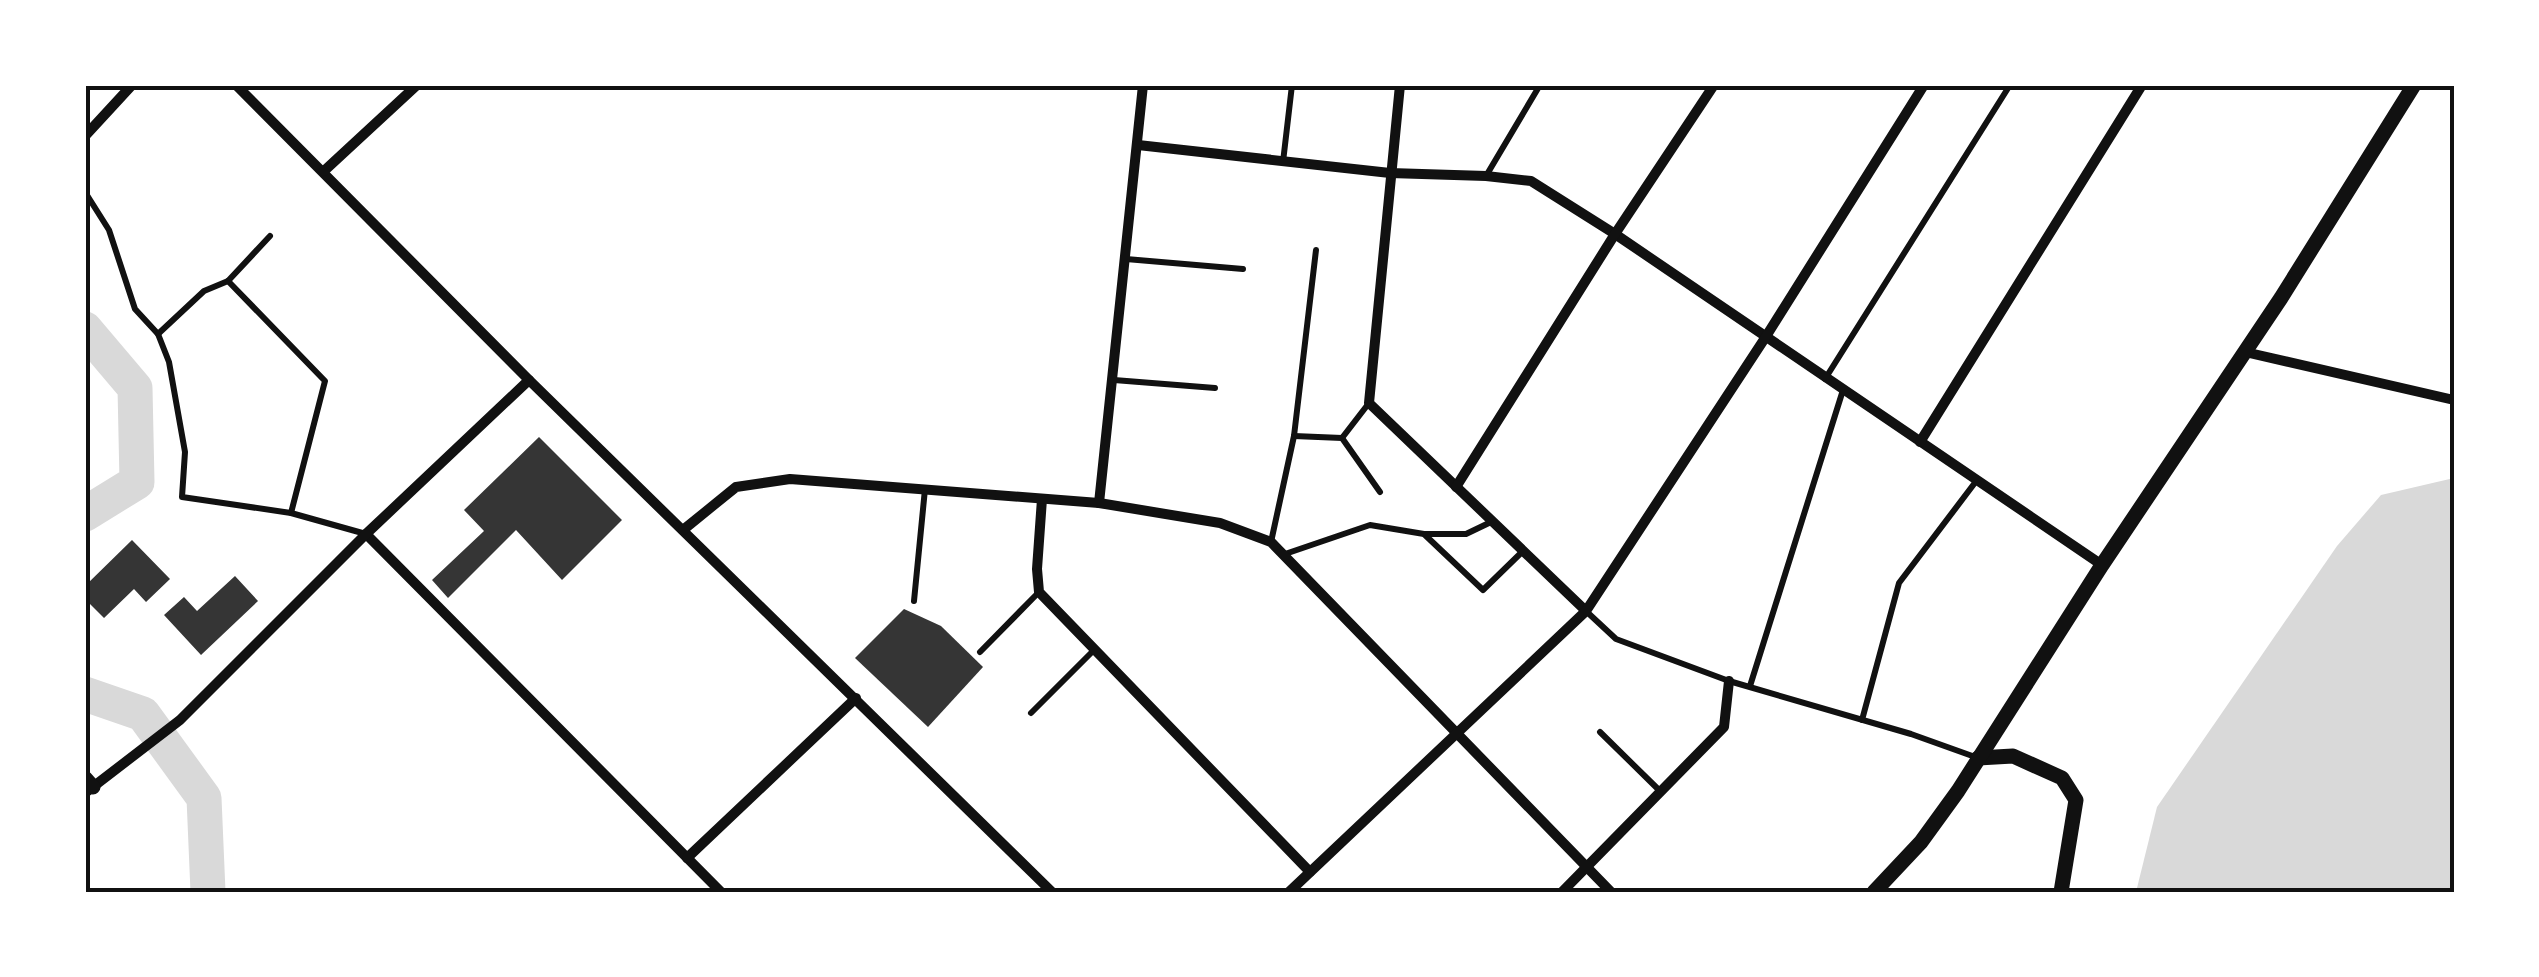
<svg xmlns="http://www.w3.org/2000/svg" width="2539" height="977" font-family="Rubik,sans-serif">
<style>
.water{fill:#d9d9d9}
.lines{fill:none;stroke-linecap:round;stroke-linejoin:round}
.river{stroke:#d9d9d9;stroke-width:35}
.building{fill:#353535}
.service{stroke:#111;stroke-width:6}
.minor{stroke:#111;stroke-width:10}
.tertiary{stroke:#111;stroke-width:15}
.neatline{fill:none;stroke:#111;stroke-width:4}
</style>
<rect width="100%" height="100%" fill="#fff"/>
<polygon class="water" points="2454,478 2454,892 2136,892 2157,807 2337,546 2381,495"/>
<g class="lines">
<g class="river">
<polyline points="85,329 135,388 137,482 85,514"/>
<polyline points="85,694 143,714 204,798 208,892"/>
</g>
</g>
<g class="building">
<polygon points="539,437 622,520 562,580 516,530 448,598 432,580 484,531 464,510"/>
<polygon points="132,540 170,579 146,602 134,589 104,618 85,599 85,586"/>
<polygon points="235,576 258,601 201,655 164,615 184,597 197,611"/>
<polygon points="904,609 941,626 983,667 928,727 855,658"/>
</g>
<g class="lines">
<g class="service">
<polyline points="1283,162 1292,85"/>
<polyline points="1486,176 1540,85"/>
<polyline points="85,192 109,230 135,309 158,334 169,362 185,452 182,497 291,513 366,534"/>
<polyline points="1126,259 1243,269"/>
<polyline points="228,281 325,381 291,513"/>
<polyline points="158,334 204,291 228,281 270,236"/>
<polyline points="1825,379 2010,85"/>
<polyline points="1114,380 1215,388"/>
<polyline points="1294,436 1342,438 1369,403"/>
<polyline points="1342,438 1380,492"/>
<polyline points="1425,535 1483,590 1523,551"/>
<polyline points="1271,542 1294,436 1316,250"/>
<polyline points="1285,554 1370,525 1424,534 1466,534 1491,522"/>
<polyline points="914,601 925,489"/>
<polyline points="1587,612 1616,639 1729,681 1911,734 1978,758"/>
<polyline points="980,652 1039,592"/>
<polyline points="1750,686 1843,390"/>
<polyline points="1031,713 1095,649"/>
<polyline points="1862,720 1899,583 1977,480"/>
<polyline points="1600,732 1660,791"/>
</g>
<g class="minor">
<polyline points="236,85 529,380 1052,892"/>
<polyline points="1400,85 1369,403 1586,611"/>
<polyline points="85,136 132,85"/>
<polyline points="1138,145 1390,173 1486,176 1531,181 1615,234 2102,565"/>
<polyline points="324,171 417,85"/>
<polyline points="2245,352 2454,400"/>
<polyline points="1920,442 2142,85"/>
<polyline points="1456,487 1615,234 1714,85"/>
<polyline points="1042,499 1037,569 1039,592 1310,872"/>
<polyline points="1099,503 1143,85"/>
<polyline points="683,530 736,487 790,479 1099,503 1220,523 1271,542 1611,892"/>
<polyline points="366,534 721,892"/>
<polyline points="85,793 180,720 366,534 529,380"/>
<polyline points="687,858 856,698"/>
<polyline points="1289,892 1586,611 1765,338 1924,85"/>
<polyline points="1562,892 1724,727 1729,681"/>
</g>
<g class="tertiary">
<polyline points="1978,758 2013,756 2062,778 2076,800 2061,892"/>
<polyline points="85,778 93,787"/>
<polyline points="1874,892 1921,842 1958,791 2102,565 2281,298 2414,85"/>
</g>
</g>
<rect width="2539" height="977" fill="none" stroke="#ffffff" stroke-width="175"/>
<rect x="88" y="88" width="2364" height="802" class="neatline"/>
</svg>
